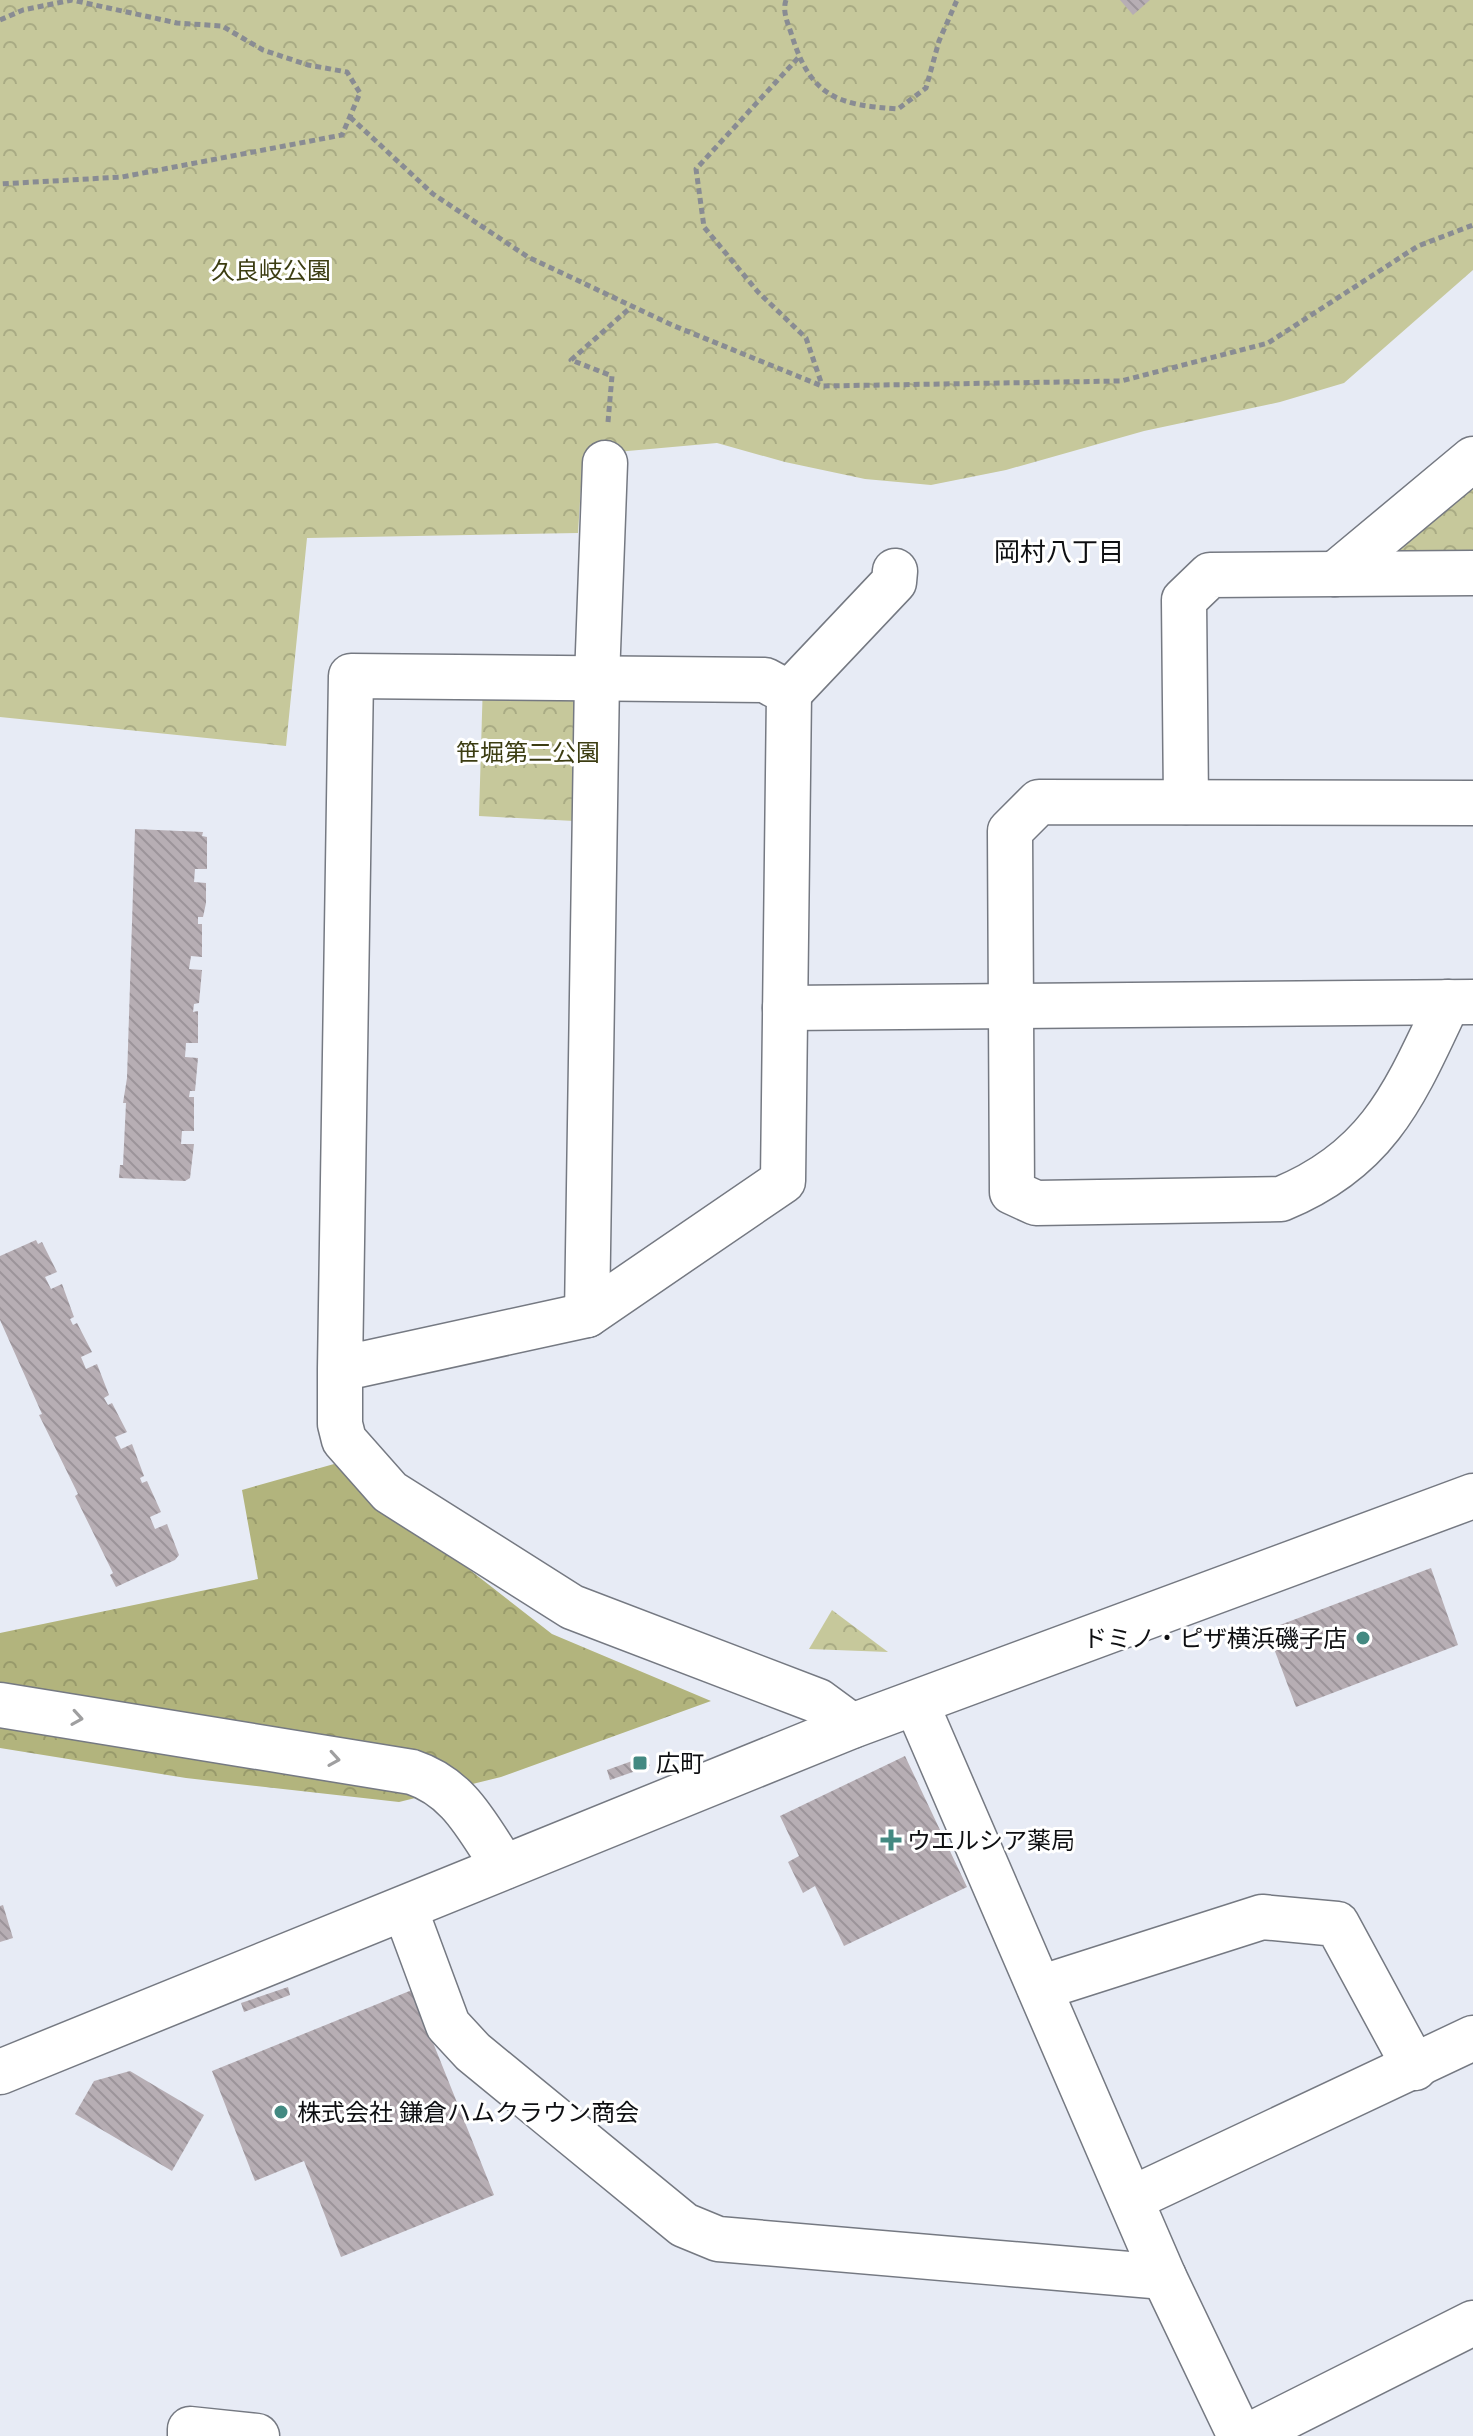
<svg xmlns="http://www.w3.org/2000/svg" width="1473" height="2436" font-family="Figtree,'Noto Sans JP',sans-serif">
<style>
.forest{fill:url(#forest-crowns)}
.park{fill:url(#park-crowns)}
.building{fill:url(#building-back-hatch)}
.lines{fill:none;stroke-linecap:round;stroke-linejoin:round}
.minor-casing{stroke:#757982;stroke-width:47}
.path{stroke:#898c93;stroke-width:5;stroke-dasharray:6 4;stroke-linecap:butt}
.minor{stroke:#fff;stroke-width:44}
.oneway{stroke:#9f9fa0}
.poi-dot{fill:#438981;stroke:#fff;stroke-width:3}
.labels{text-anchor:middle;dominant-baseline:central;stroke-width:6;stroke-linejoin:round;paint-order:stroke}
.park-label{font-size:24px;fill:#3c3d12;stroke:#fff}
.poi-label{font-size:24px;fill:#0e0f12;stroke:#fff;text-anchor:start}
.neighbourhood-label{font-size:26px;fill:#0e0f12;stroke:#fff}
</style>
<defs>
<pattern id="forest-crowns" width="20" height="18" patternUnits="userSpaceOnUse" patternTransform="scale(2)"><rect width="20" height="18" fill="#b2b47d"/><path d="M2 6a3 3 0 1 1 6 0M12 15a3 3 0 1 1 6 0" fill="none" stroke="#989a6b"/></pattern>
<pattern id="park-crowns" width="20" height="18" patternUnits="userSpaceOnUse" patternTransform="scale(2)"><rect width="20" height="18" fill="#c6c89b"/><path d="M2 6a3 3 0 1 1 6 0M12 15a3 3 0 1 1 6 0" fill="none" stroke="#a9ab84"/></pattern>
<pattern id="building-back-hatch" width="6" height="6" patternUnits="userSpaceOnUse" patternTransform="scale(2)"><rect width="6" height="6" fill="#b7aeb4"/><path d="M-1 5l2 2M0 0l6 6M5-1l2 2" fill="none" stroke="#9c949a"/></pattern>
</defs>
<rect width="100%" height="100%" fill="#e7ebf5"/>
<polygon class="forest" points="334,1464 552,1634 711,1701 501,1777 399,1802 186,1778 0,1748 0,1633 258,1579 242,1490"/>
<g class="park">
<polygon points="0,0 1473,0 1473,270 1344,383 1280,402 1144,431 1006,470 931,485 865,479 785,462 717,443 583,455 578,533 307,538 286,746 0,717"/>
<polygon points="1473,485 1473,562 1384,562"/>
<polygon points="483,681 578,688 574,821 479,816"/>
<polygon points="832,1610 888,1652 809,1649"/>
</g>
<g class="building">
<polygon points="1120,0 1150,0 1133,15"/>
<polygon points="135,829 203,832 202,836 207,837 207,869 195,869 194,882 206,883 206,903 203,917 198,917 198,924 202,924 202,957 191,956 189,969 202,970 199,1003 194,1004 193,1012 198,1011 198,1043 186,1043 185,1057 198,1058 195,1091 190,1091 189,1097 194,1097 194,1131 182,1131 181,1144 194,1144 190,1178 185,1181 119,1178 120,1165 123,1165 126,1103 123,1103 127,1078"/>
<polygon points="36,1240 38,1244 42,1242 57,1272 45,1277 51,1289 62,1284 74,1317 70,1319 73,1325 77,1323 92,1352 81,1357 86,1369 97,1364 109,1395 104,1398 108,1405 112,1403 127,1432 115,1437 121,1449 132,1444 144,1476 140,1478 142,1483 147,1481 161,1512 150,1517 155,1529 167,1524 179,1555 175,1560 116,1587 110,1575 113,1573 75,1496 78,1494 39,1415 42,1414 0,1320 0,1256"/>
<polygon points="1431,1568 1458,1645 1296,1707 1267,1630"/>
<polygon points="646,1756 650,1766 610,1780 607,1770"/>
<polygon points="905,1756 967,1887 844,1946 815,1886 803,1893 788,1862 799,1856 780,1816"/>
<polygon points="3,1905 13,1938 0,1942 0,1906"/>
<polygon points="288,1987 290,1995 244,2012 241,2003"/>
<polygon points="412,1990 494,2195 341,2257 304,2161 255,2181 212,2071"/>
<polygon points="130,2071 204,2115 172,2171 75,2114 94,2081"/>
</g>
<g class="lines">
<g class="minor-casing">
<g id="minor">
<polyline points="1335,574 1473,459"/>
<polyline points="789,693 894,582 895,571"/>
<polyline points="1186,802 1184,600 1210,575 1473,573"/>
<path d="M 1448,1002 C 1405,1093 1379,1159 1281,1199 L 1036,1203 L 1012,1192 L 1010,831 L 1039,802 L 1473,803"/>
<polyline points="785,1008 1473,1002"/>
<polyline points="587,1315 597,678 605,463"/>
<polyline points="340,1369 587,1315 783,1181 789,693 765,680 351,676 340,1369 340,1424 344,1440 390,1492 572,1607 818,1701 852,1726"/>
<polyline points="916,1703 1164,2277 1240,2436"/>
<path d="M 0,1705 L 412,1772 C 460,1788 477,1827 504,1867"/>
<polyline points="405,1909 448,2025 473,2052 684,2225 718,2239 1164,2277"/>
<polyline points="1040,1988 1262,1917 1337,1924 1415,2068"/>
<polyline points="0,2072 852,1726 1473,1496"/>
<polyline points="1131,2199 1473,2038"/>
<polyline points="190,2436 190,2429 257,2436"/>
<polyline points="1248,2436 1473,2323"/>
</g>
</g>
<g class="path">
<path d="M 786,0 C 782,12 788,23 792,36 C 811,97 838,105 898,109 L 926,88 L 939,41 L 957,0"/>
<polyline points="0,20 23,10 72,0 177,23 222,26 263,50 308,65 347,72 360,93 342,135 122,177 0,184"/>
<polyline points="798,58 696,169 704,227 758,292 806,338 822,385"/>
<polyline points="350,117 433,194 528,257 672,325 822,386 1121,381 1268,343 1418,246 1473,225"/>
<polyline points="608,422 612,376 571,360 631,307"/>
</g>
<use href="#minor" class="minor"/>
</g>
<defs><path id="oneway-chevron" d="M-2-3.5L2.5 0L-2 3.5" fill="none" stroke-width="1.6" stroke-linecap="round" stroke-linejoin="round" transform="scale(2)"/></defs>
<g class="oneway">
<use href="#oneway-chevron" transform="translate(77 1718) rotate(9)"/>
<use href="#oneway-chevron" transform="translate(334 1759) rotate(9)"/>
</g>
<g class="poi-dot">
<circle cx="1363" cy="1638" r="8"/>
<rect x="632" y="1755" width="16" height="16" rx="4"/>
<path d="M887 1828h8v8h8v8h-8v8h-8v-8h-8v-8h8z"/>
<circle cx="281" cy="2112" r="8"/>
</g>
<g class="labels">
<g class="park-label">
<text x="271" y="270">久良岐公園</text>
<text x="528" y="752">笹堀第二公園</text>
</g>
<g class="poi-label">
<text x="1347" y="1638" text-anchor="end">ドミノ・ピザ横浜磯子店</text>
<text x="656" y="1763">広町</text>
<text x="907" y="1840">ウエルシア薬局</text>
<text x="297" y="2112">株式会社 鎌倉ハムクラウン商会</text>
</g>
<g class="neighbourhood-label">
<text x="1059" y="552">岡村八丁目</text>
</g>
</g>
</svg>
